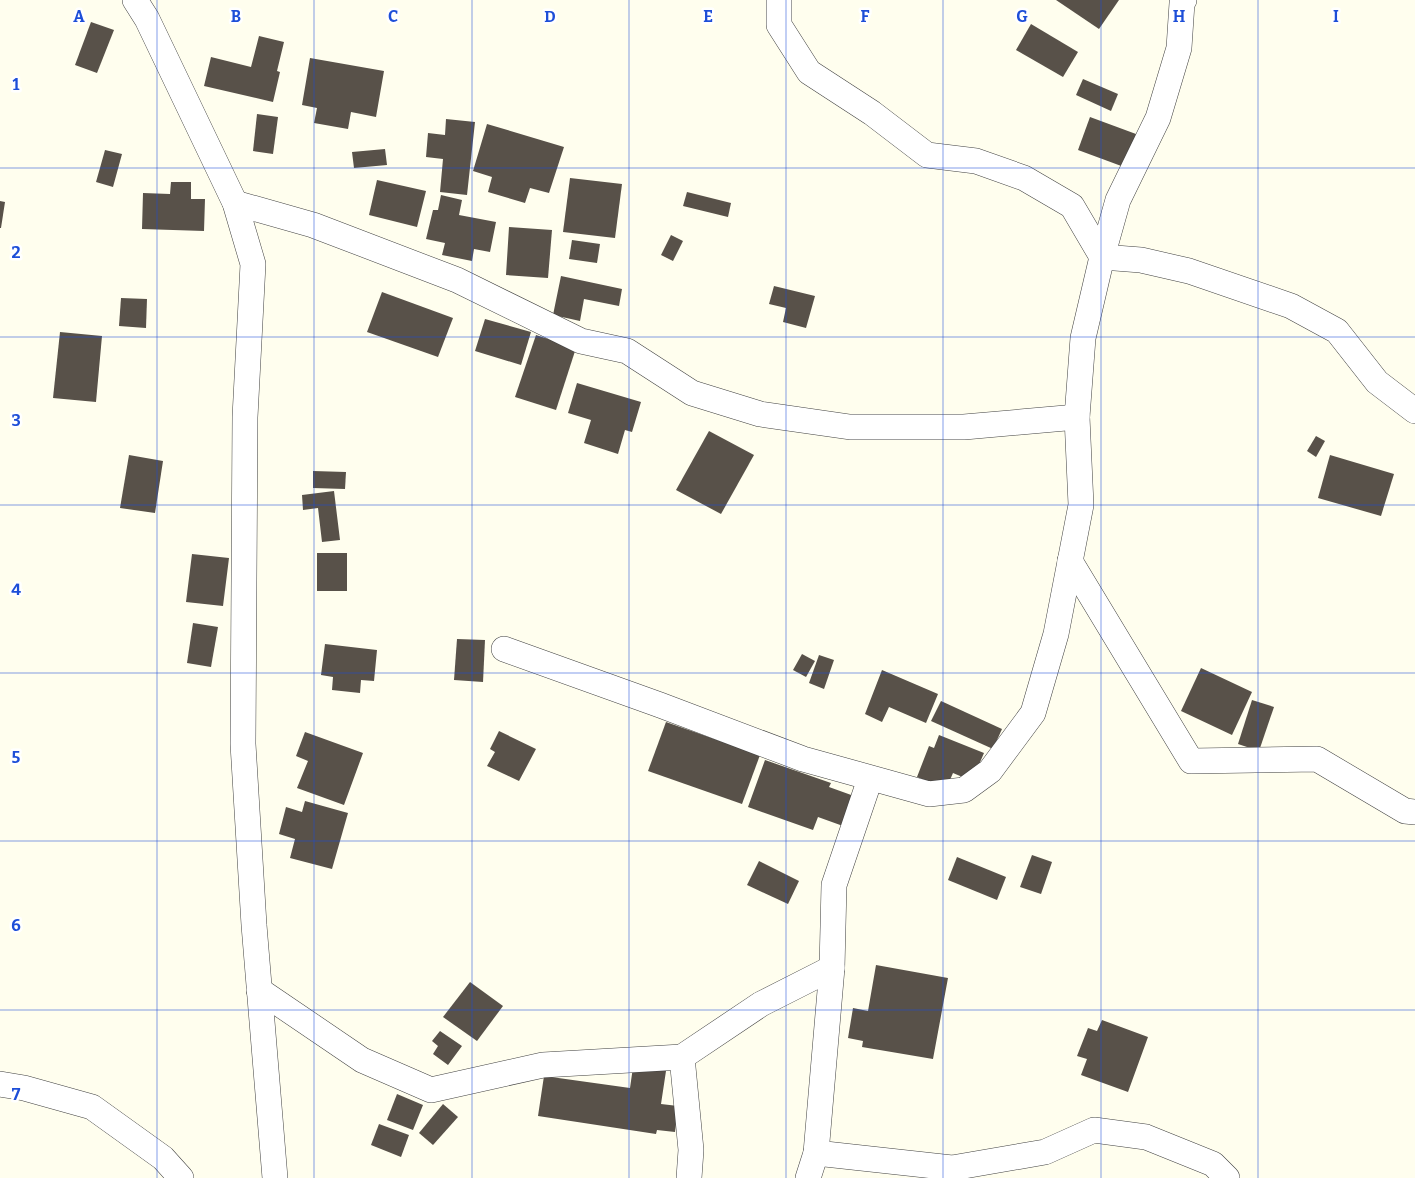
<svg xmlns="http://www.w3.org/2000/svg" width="1415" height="1178" font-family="Bitter,serif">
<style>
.building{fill:#585149}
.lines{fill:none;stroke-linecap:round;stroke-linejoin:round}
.minor-casing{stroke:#414141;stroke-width:26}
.minor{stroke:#fff;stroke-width:25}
.grid{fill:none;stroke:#1d4ed8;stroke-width:1;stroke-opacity:0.55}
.grid-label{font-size:16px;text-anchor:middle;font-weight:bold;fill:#1d4ed8;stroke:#fff;stroke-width:5;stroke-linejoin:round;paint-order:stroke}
</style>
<rect width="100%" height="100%" fill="#fffeee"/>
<g class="building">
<polygon points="1056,0 1119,0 1099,29"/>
<polygon points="91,22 114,30 97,73 75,65"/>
<polygon points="1031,24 1078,52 1063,77 1016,50"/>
<polygon points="259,36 284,42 277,71 280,72 273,102 204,86 211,57 251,67"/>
<polygon points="310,58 384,71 376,117 351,112 348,129 314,123 317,108 302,105"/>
<polygon points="1083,79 1118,94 1111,111 1076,95"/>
<polygon points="257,114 278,117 273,154 253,151"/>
<polygon points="1090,117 1136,134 1124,167 1078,150"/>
<polygon points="446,119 475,122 467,195 440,192 443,159 426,157 428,133 445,135"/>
<polygon points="487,124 564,147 549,193 530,188 525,203 488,192 492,177 473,171"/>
<polygon points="385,149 387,165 354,168 352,152"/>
<polygon points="105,150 122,154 113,187 96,182"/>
<polygon points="570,178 622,184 615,238 563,232"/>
<polygon points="377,180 426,191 417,227 369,215"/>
<polygon points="171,182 191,182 191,199 205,199 204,231 142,229 143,193 170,194"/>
<polygon points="687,192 731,203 728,217 683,206"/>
<polygon points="441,195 462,200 459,215 496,222 490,252 474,249 472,261 442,255 445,243 426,239 433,210 438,210"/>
<polygon points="0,201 5,202 1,228 0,228"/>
<polygon points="509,227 552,230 548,278 506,275"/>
<polygon points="671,235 683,241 673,261 661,255"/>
<polygon points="572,240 600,244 597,263 569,259"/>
<polygon points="561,276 622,289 619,306 584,299 580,321 553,315"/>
<polygon points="774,286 815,296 806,328 783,322 786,308 769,304"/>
<polygon points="382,292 453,318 438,357 367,332"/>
<polygon points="121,298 147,299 146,328 119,326"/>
<polygon points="485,319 531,332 521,365 475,351"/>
<polygon points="60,332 102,336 96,402 53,398"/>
<polygon points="536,335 576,348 556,410 515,397"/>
<polygon points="577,383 641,402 632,432 625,430 618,454 584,443 591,420 568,413"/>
<polygon points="709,431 754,455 721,514 676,490"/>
<polygon points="1316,436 1325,441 1316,457 1307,451"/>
<polygon points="129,455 163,461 155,513 120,508"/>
<polygon points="1330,455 1394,474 1381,516 1318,498"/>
<polygon points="313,471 346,472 345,489 313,488"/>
<polygon points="334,491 340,540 322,542 318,508 303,510 302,495"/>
<rect x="317" y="553" width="30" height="38"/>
<polygon points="192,554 229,558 223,606 186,602"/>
<polygon points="193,623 218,627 211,667 187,663"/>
<polygon points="457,639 485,640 483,682 454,680"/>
<polygon points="325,644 377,650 374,681 361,680 360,693 332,690 333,677 321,675"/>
<polygon points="802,654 815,661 806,677 793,670"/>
<polygon points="819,655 834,660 824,689 809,683"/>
<polygon points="1201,668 1252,692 1232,735 1181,711"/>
<polygon points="882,670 938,694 926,723 889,707 882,722 865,714"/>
<polygon points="1252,700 1274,707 1259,751 1238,744"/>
<polygon points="941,701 1002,729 993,749 931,721"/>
<polygon points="666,722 760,755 742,804 648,771"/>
<polygon points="499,731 536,749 519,781 487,766 495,752 490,749"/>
<polygon points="305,732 363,753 344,805 297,788 308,761 296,756"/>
<polygon points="939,735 984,753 972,781 953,773 946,789 917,777 929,746 934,748"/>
<polygon points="765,760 831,783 829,787 854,796 843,826 818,817 813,830 748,807"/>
<polygon points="305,801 348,813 332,869 290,858 295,839 279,834 286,807 302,812"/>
<polygon points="1032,855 1052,862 1041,894 1020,887"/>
<polygon points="957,857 1006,877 997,900 948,880"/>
<polygon points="759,861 799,881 788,904 747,885"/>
<polygon points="876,965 948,978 933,1059 862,1047 863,1041 848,1038 853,1008 868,1011"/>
<polygon points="470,982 503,1006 477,1041 443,1017"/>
<polygon points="1102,1020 1148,1037 1128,1092 1081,1075 1087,1059 1077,1056 1088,1028 1097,1031"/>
<polygon points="440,1031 462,1046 448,1065 433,1054 438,1046 432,1041"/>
<polygon points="633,1067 666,1071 661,1104 678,1106 675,1132 657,1130 656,1134 538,1116 544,1076 630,1088"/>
<polygon points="397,1094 423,1105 413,1130 387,1120"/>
<polygon points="443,1104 458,1117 433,1145 419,1133"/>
<polygon points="379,1124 409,1135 401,1157 371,1145"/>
</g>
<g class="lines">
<g class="minor-casing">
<g id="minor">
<polyline points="135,0 147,19 235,203 253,264 245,417 243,744 254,925 275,1178"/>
<polyline points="779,0 779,25 809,72 872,113 927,155 976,161 1024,178 1072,206 1102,257"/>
<polyline points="235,203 313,225 457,280 581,341 627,351 692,393 760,414 850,427 964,427 1077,417"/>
<polyline points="1102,257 1141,260 1189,271 1291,306 1337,331 1377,382 1415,411"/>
<polyline points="1070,561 1191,761 1317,759 1405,811 1415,812"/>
<polyline points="504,649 660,705 803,759 929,794 964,790 990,771 1033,713 1056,634 1081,505 1077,417 1083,338 1102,257 1118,200 1158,118 1179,48 1182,3 1184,0"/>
<polyline points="259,990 362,1060 431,1090 543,1065 682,1057 761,1004 832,968"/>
<polyline points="682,1057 691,1150 689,1178"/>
<polyline points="0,1084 24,1088 92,1107 163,1158 181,1178"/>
<polyline points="816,1153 952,1168 1045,1152 1094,1130 1146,1137 1213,1164 1227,1178"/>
<polyline points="808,1178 816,1153 832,968 834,885 870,779"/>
</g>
</g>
<use href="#minor" class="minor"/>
</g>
<path class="grid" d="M 157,0 L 157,1178M 314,0 L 314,1178M 472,0 L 472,1178M 629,0 L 629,1178M 786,0 L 786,1178M 943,0 L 943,1178M 1101,0 L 1101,1178M 1258,0 L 1258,1178M 0,168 L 1415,168M 0,337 L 1415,337M 0,505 L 1415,505M 0,673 L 1415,673M 0,841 L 1415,841M 0,1010 L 1415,1010"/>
<g class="grid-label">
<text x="79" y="22">A</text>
<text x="236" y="22">B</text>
<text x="393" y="22">C</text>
<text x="550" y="22">D</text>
<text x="708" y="22">E</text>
<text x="865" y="22">F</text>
<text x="1022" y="22">G</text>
<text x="1179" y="22">H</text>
<text x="1336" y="22">I</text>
<text x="16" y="90">1</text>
<text x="16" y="258">2</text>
<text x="16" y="426">3</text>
<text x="16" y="595">4</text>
<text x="16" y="763">5</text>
<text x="16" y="931">6</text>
<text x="16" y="1100">7</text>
</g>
</svg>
